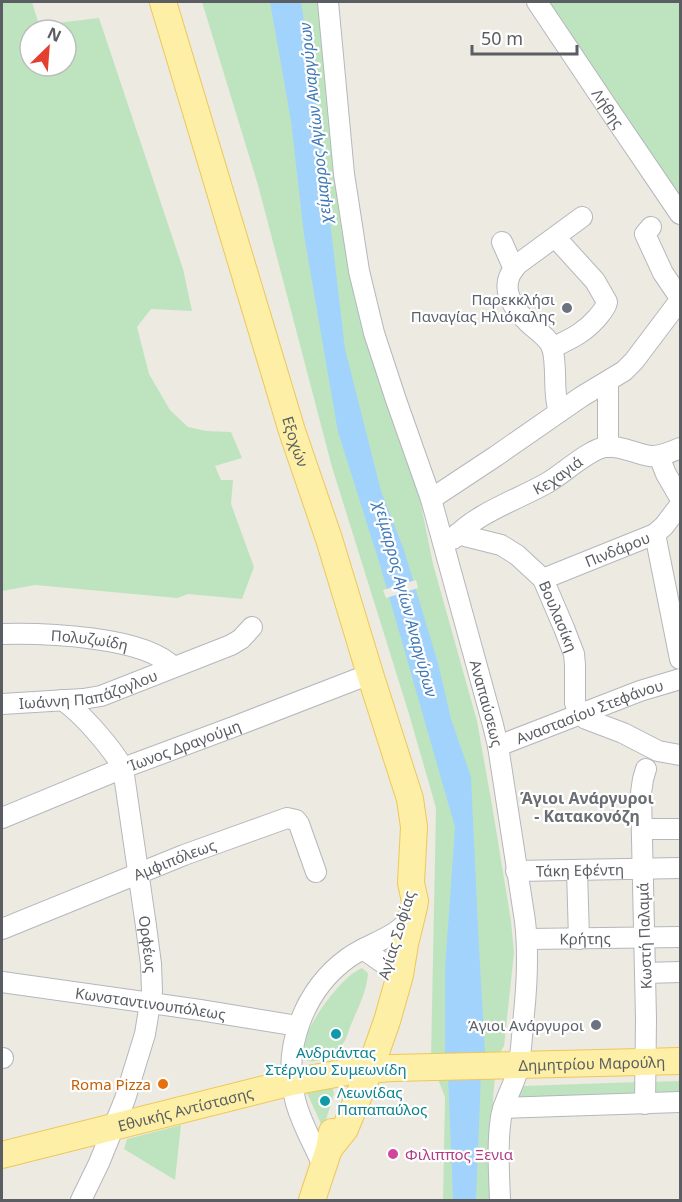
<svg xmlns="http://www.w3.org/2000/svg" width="682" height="1202" font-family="'Noto Sans',sans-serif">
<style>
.green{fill:#bee4bf;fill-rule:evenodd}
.water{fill:#a1d3fd}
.pier{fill:#edeae1}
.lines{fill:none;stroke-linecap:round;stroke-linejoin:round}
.minor-casing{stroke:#b4b7bc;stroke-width:22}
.major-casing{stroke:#eec759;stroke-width:28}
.minor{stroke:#fff;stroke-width:20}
.major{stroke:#fdf0a6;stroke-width:26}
.worship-dot{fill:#6b7280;stroke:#fff;stroke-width:2}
.culture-dot{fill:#0f9aa8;stroke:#fff;stroke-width:2}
.food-dot{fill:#e8710a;stroke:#fff;stroke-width:2}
.hotel-dot{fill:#d1479c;stroke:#fff;stroke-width:2}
.labels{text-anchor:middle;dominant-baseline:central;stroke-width:4.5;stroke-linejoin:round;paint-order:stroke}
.street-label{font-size:15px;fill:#5a5d62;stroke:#fff}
.worship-label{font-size:15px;fill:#5b616d;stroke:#fff;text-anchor:end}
.culture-label{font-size:15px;fill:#0d838f;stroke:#fff}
.food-label{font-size:15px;fill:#c56008;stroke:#fff;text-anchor:end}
.hotel-label{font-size:15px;fill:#b23c85;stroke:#fff;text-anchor:start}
.water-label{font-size:16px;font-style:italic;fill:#4179b7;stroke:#fff}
.neighbourhood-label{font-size:16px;font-weight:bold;fill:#6b6f74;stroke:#fff}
</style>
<rect width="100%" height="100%" fill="#edeae1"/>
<g class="green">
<path d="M 2,2 L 32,2 L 39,25 L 99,18 L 183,269 L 192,311 L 151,309 L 137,327 L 149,374 L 170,410 L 188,427 L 206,431 L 231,432 L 242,458 L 215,466 L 221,480 L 233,480 L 231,504 L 254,567 L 242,599 L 188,594 L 177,598 L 35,585 L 2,591 ZM 30,30 L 66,30 L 66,66 L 30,66 Z"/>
<polygon points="202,2 322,2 338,175 416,480 433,564 477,721 492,805 511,921 514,953 504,1046 498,1056 431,1058 436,808 409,714 332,467 258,185"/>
<polygon points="544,2 680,2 680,202"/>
<path d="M 362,968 L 368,973 C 367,992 357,1010 350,1027 C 348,1033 346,1040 342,1045 C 333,1057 314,1067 301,1058 C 301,1055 301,1051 302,1048 C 306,1026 341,976 362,968 Z"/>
<path d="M 495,1078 C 490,1119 492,1160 492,1200 L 443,1200 L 445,1097 L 438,1079 Z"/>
<polygon points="680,1081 680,1096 655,1097 651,1082"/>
<polygon points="638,1082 635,1097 520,1101 516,1097 524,1086"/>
<polygon points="328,1089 333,1089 334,1094 324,1126 322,1126 307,1093"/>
<polygon points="181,1125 175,1180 124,1149 127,1139"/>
</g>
<g class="water">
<polygon points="270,2 301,2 314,85 345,349 381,491 404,550 438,663 451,719 471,777 479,948 485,1052 445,1054 445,969 455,827 380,565 338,432 304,235 291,121"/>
<polygon points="448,1075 481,1075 476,1200 453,1200"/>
</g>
<polygon class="pier" points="416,580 418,588 386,598 383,590"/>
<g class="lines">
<g class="minor-casing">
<g id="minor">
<path id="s1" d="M 328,2 L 344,174 L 359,271 L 374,333 L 396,400 L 431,499 L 493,725 L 498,746 L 525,921 C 529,956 527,988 523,1023 C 522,1038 521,1054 518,1069 C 514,1086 504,1100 501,1117 C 497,1144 499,1173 500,1200"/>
<path id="s2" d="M 537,2 L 606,105 L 680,214"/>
<polyline points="651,227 645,234 663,273 680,298"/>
<polyline points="502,242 514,269"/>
<path d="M 552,348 C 570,339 583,334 597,318 C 601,313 606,308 607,302 L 595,281 L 556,238"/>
<polyline points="608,381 608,447"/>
<path d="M 559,412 C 552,391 558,368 552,347 C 548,338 540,333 533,327 C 514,310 495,287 518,264 L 582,217"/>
<polyline points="659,456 666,474 680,498"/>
<polyline points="431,499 496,456 581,397 624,371 634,361 680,300"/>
<path id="s3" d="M 457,534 L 501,545 L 517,555 L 543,579 L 564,628 L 574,654 L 575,665 L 575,703 L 580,714 L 586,719 L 623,733 L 658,751 L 680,755"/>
<polyline points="655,534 680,659"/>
<path id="s4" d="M 453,539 C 476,513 517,500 547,483 C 563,474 588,450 605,447 C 621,445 635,454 650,456 C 660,457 671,452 680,448"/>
<path id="s5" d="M 543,579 L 655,534 L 664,526 L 680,505"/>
<path id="s6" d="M 2,634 C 43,633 144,636 173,667"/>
<path id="s7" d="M 62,700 C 81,712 112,748 123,768 L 146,926 L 151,964 L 152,991 L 145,1034 L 125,1099 L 99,1163 L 81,1200"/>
<path id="s8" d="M 2,704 L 83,699 L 101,696 L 231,645 L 241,639 L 252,627"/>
<path id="s9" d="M 498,746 L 640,691 L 680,679"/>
<path id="s10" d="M 2,818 L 123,768 L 233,727 L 370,674"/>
<polyline points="642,829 680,829"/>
<polyline points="577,870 579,939"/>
<path id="s11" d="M 516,871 L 680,868"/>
<path id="s12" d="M 2,929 L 184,855 L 287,818 L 296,820 L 299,824 L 316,872"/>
<path id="s13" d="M 527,939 L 680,937"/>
<polyline points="363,949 386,965"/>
<polyline points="645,973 680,972"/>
<path id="s14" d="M 2,982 L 200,1010 L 298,1026"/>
<polyline points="2,1058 3,1058"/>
<polyline points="645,1104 646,1019 641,793 643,779 646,769"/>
<polyline points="503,1108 680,1102"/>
<path d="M 323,1166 C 314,1144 300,1122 295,1099 C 282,1047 305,989 348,958 C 370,942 396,939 412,916"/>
</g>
</g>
<g class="major-casing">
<g id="major">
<path id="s15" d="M 163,2 L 292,431 L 329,539 L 370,674 L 410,799 L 414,827 L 411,883 L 415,901 L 414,907 L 405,944 L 400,975 L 387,1021 L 370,1069 L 349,1119 L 345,1129 L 329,1149"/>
<path id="s16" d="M 2,1155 L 292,1082 L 352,1071 L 392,1068 L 680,1061"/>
<polyline points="312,1200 329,1149 332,1132"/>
</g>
</g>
<use href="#minor" class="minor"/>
<use href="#major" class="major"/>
</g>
<g class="worship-dot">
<circle cx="567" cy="308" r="6"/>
<circle cx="596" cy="1025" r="6"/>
</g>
<g class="culture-dot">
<circle cx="336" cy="1034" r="6"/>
<circle cx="325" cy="1101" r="6"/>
</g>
<circle class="food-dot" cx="163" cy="1084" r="6"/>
<circle class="hotel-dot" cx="393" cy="1154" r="6"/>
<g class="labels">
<g class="street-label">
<text stroke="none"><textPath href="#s2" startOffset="128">Λήθης</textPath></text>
<text stroke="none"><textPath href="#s15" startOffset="459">Εξοχών</textPath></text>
<text stroke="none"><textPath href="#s4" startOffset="123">Κεχαγιά</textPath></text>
<text stroke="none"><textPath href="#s5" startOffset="80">Πινδάρου</textPath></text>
<text stroke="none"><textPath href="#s3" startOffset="140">Βουλασίκη</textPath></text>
<text stroke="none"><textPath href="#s6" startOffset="88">Πολυζωίδη</textPath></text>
<text stroke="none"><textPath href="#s8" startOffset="88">Ιωάννη Παπάζογλου</textPath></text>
<text stroke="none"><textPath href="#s1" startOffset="722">Αναπαύσεως</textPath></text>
<text stroke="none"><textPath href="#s9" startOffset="98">Αναστασίου Στεφάνου</textPath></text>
<text stroke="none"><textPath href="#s10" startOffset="196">Ίωνος Δραγούμη</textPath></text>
<text stroke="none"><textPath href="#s12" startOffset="186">Αμφιπόλεως</textPath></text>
<text stroke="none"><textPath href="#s11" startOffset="64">Τάκη Εφέντη</textPath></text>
<text transform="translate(396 935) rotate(-73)">Αγίας Σοφίας</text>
<text transform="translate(644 936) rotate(-92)">Κωστή Παλαμά</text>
<text stroke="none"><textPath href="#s13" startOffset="58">Κρήτης</textPath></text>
<text stroke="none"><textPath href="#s7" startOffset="270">Ορφέως</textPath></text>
<text stroke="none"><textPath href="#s14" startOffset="150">Κωνσταντινουπόλεως</textPath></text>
<text stroke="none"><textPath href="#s16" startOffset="600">Δημητρίου Μαρούλη</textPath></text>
<text stroke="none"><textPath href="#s16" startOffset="189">Εθνικής Αντίστασης</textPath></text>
</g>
<g class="worship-label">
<text x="555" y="299">Παρεκκλήσι<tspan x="555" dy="17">Παναγίας Ηλιόκαλης</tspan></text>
<text x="584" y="1025">Άγιοι Ανάργυροι</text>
</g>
<g class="culture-label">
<text x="336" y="1052">Ανδριάντας<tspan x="336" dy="17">Στέργιου Συμεωνίδη</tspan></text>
<text x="337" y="1092" text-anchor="start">Λεωνίδας<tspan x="337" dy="17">Παπαπαύλος</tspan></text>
</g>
<g class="food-label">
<text x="151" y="1084">Roma Pizza</text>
</g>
<g class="hotel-label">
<text x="405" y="1154">Φιλιππος Ξενια</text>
</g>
<g class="water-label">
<text transform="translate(315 123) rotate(-96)">χείμαρρος Αγίων Αναργύρων</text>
<text transform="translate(406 599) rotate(75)">χείμαρρος Αγίων Αναργύρων</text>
</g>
<g class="neighbourhood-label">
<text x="587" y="798">Άγιοι Ανάργυροι<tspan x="587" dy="18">- Κατακονόζη</tspan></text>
</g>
</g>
<rect width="682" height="1202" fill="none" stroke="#5a5d62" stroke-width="6"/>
<g transform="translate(48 48) rotate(25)"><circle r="28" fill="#ffffff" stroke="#bdbec0" stroke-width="1.5"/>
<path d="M0-4.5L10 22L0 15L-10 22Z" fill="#e5402f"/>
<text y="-9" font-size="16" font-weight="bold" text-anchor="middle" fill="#5a5d62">N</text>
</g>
<path d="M472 45v9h105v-9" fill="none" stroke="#5a5d62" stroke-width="3"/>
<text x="481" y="45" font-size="18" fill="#5a5d62" stroke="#ffffff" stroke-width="4.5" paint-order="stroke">50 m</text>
</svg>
